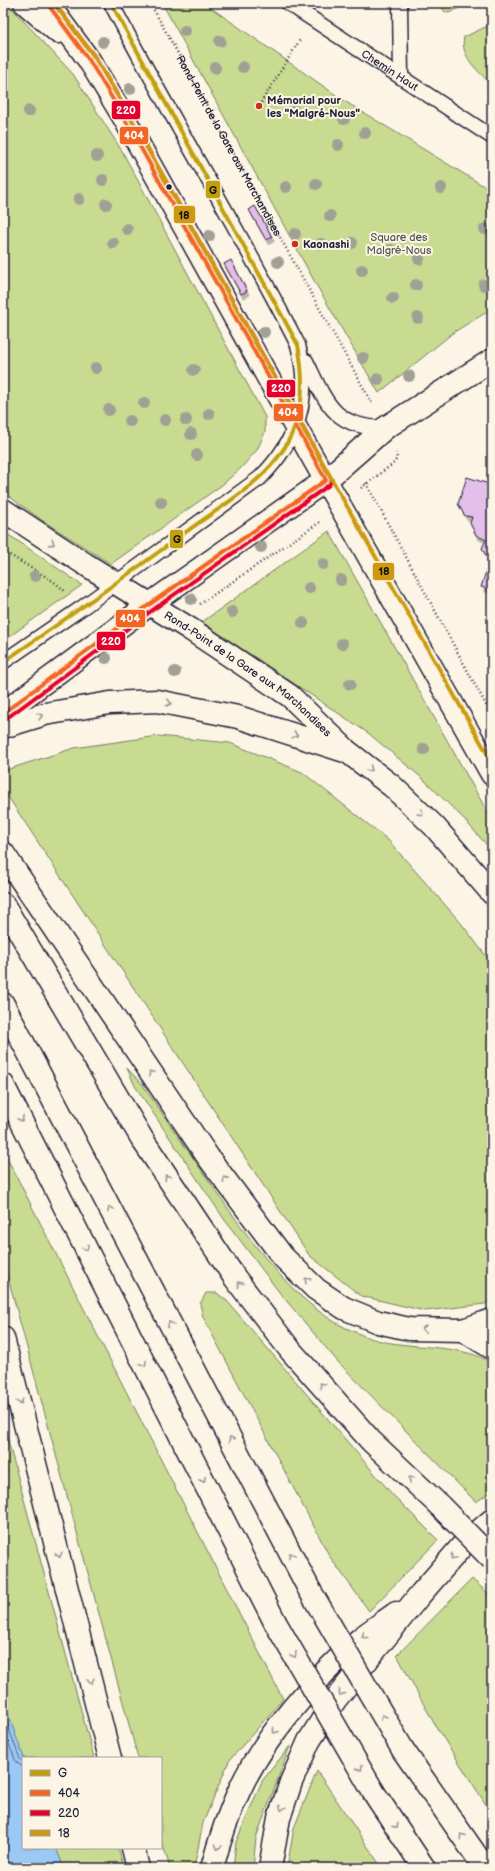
<svg xmlns="http://www.w3.org/2000/svg" width="495" height="1871" font-family="'Balsamiq Sans',sans-serif">
<style>
.green{fill:#c8db90;stroke:#757e66}
.water{fill:#9bc8f5;stroke:#6b86ab}
.lines{fill:none;stroke-linecap:round;stroke-linejoin:round}
.shore{stroke:#526485;stroke-width:1}
.building{fill:#e4bfe9;stroke:#22223b;filter:url(#shadow)}
.service-casing{stroke:#22223b;stroke-width:17}
.minor-casing{stroke:#22223b;stroke-width:25}
.secondary-casing{stroke:#22223b;stroke-width:25}
.trunk-casing{stroke:#22223b;stroke-width:25}
.path{stroke:#22223b;stroke-width:2.5;stroke-dasharray:1 3;stroke-linecap:butt}
.service{stroke:#fcf5e5;stroke-width:14}
.minor{stroke:#fcf5e5;stroke-width:22}
.secondary{stroke:#fcf5e5;stroke-width:22}
.trunk{stroke:#fcf5e5;stroke-width:22}
.trunk-bridge-casing{stroke:#22223b;stroke-width:25;stroke-linecap:butt}
.trunk-bridge{stroke:#fcf5e5;stroke-width:22}
.bus-1-casing{stroke:#fcf5e5;stroke-width:7}
.bus-2-casing{stroke:#fcf5e5;stroke-width:7}
.bus-3-casing{stroke:#fcf5e5;stroke-width:7}
.bus-4-casing{stroke:#fcf5e5;stroke-width:7}
.bus-1{stroke:#c19f0f;stroke-width:4}
.bus-2{stroke:#f26522;stroke-width:4}
.bus-3{stroke:#e4002b;stroke-width:4}
.bus-4{stroke:#cd9910;stroke-width:4}
.tree{fill:#a0a095}
.oneway{stroke:#9a9698}
.poi-dot{fill:#c8321e;stroke:#fcf5e5;stroke-width:1.5}
.bus-dot{fill:#22223b;stroke:#fcf5e5;stroke-width:1.5}
.labels{text-anchor:middle;dominant-baseline:central;stroke-width:4;stroke-linejoin:round;paint-order:stroke}
.street-label{font-size:11px;fill:#22223b;stroke:#fcf5e5}
.poi-label{font-size:11px;font-weight:bold;fill:#22223b;stroke:#fcf5e5;text-anchor:start}
.park-label{font-size:11px;fill:#545a54;stroke:#fcf5e5}
.line-badge{stroke:#fcf5e5;stroke-width:1.5}
.badge-label{font-size:11px;text-anchor:middle;font-weight:bold;fill:#fff}
.pale-badge-label{font-size:11px;text-anchor:middle;font-weight:bold;fill:#111}
</style>
<defs>
<filter id="shadow"><feDropShadow dx="2.5" dy="4.5" stdDeviation="0" flood-color="#0004"/></filter>
</defs>
<rect width="100%" height="100%" fill="#fcf5e5"/>
<filter id="ink" filterUnits="userSpaceOnUse"><feTurbulence type="fractalNoise" baseFrequency=".025" numOctaves="2"/><feDisplacementMap in="SourceGraphic" scale="8" xChannelSelector="R" yChannelSelector="G"/><feConvolveMatrix kernelMatrix="1 2 1 2 8 2 1 2 1" color-interpolation-filters="sRGB"/></filter>
<g filter="url(#ink)">
<g class="green">
<polygon points="3,3 7,3 73,74 122,151 265,417 265,432 257,450 241,468 222,485 111,564 43,521 3,492"/>
<polygon points="162,3 204,3 346,102 492,191 492,309 454,332 379,393 317,286"/>
<polygon points="439,3 469,3 449,13 445,12"/>
<path d="M 492,24 L 492,85 C 480,73 459,56 464,37 Z"/>
<polygon points="3,531 82,585 3,641"/>
<polygon points="329,531 492,820 492,851 461,816 422,778 368,733 202,622"/>
<polygon points="158,736 230,743 302,772 388,840 461,923 492,964 492,1300 485,1304 425,1311 361,1296 309,1255 3,789 3,771 74,748"/>
<path d="M 127,1068 L 142,1084 C 164,1116 187,1149 209,1181 C 244,1231 290,1301 346,1328 C 356,1332 367,1338 377,1340 C 409,1349 468,1344 492,1364 L 492,1491 L 476,1502 L 338,1362 L 279,1292 L 224,1219 L 135,1086 Z"/>
<polygon points="3,1150 283,1699 229,1761 203,1823 194,1868 170,1868 161,1839 161,1758 138,1758 3,1259"/>
<polygon points="206,1293 217,1293 227,1301 392,1494 438,1540 369,1611 330,1557 203,1317 200,1304"/>
<polygon points="3,1422 94,1758 24,1758 3,1701"/>
<polygon points="472,1579 492,1597 492,1814 435,1725 397,1655"/>
<polygon points="290,1746 256,1838 253,1868 233,1868 236,1842 262,1781"/>
<polygon points="317,1771 382,1868 287,1868 294,1828"/>
<polygon points="56,1848 118,1848 124,1868 64,1868"/>
</g>
<polygon class="water" points="3,1701 24,1758 23,1848 56,1848 64,1868 3,1868"/>
<g class="lines">
<g class="shore">
<polyline points="3,1713 20,1759 23,1762"/>
<polyline points="3,1728 16,1762 23,1767"/>
</g>
</g>
<g class="building">
<polygon points="255,206 272,237 266,240 249,210"/>
<polygon points="231,260 247,291 241,294 224,264"/>
<polygon points="467,477 492,485 492,590 481,587 489,562 482,548 486,540 476,535 470,523 472,517 465,516 458,504"/>
</g>
<g class="lines">
<g class="service-casing">
<g id="service">
<path id="s2" d="M 288,3 L 492,137"/>
<polyline points="400,3 401,77"/>
<path d="M 306,361 C 326,402 333,428 385,428"/>
<path d="M 3,662 L 83,607 L 260,478 C 298,440 312,398 298,345 C 239,229 171,118 111,3"/>
</g>
</g>
<g class="minor-casing">
<polyline id="minor" points="326,480 385,428 492,360"/>
</g>
<g class="secondary-casing">
<g id="secondary">
<polyline points="25,3 58,32"/>
<polyline points="47,3 89,60 123,116 296,428 492,774"/>
<path id="s3" d="M 3,510 L 85,564 L 190,629 L 290,696 L 344,748"/>
<polyline points="3,713 150,604 326,480"/>
<polyline points="3,727 45,714 110,703 157,701 238,717 348,752 392,786 434,826 492,893"/>
</g>
</g>
<g class="trunk-casing">
<g id="trunk">
<polyline points="3,853 208,1157 283,1257 316,1289 344,1308 378,1322 409,1329 463,1330 492,1320"/>
<polyline points="3,904 144,1142 235,1278 291,1351 371,1441 440,1506"/>
<polyline points="3,1004 309,1589"/>
<polyline points="3,1085 275,1622"/>
<polyline points="463,1330 492,1348"/>
<polyline points="3,1338 110,1758"/>
<polyline points="403,1750 485,1868"/>
<polyline points="374,1793 424,1868"/>
<polyline points="133,1848 138,1868"/>
<path d="M 212,1868 C 219,1842 228,1815 239,1791 C 263,1738 316,1677 359,1640 C 371,1630 384,1622 396,1613"/>
<polyline points="270,1868 279,1818 291,1782 309,1741 335,1700 418,1597 463,1545 492,1520"/>
</g>
</g>
<g class="path">
<path id="s1" d="M 150,3 L 373,405"/>
<polyline points="259,106 301,38"/>
<polyline points="366,483 492,716"/>
<polyline points="361,488 394,463 397,458 396,453"/>
<polyline points="3,551 53,581 66,592"/>
<polyline points="200,604 320,522"/>
</g>
<use href="#service" class="service"/>
<use href="#minor" class="minor"/>
<use href="#secondary" class="secondary"/>
<use href="#trunk" class="trunk"/>
<g class="trunk-bridge-casing">
<g id="trunk-bridge">
<polyline points="440,1506 492,1559"/>
<polyline points="309,1589 403,1750"/>
<polyline points="275,1622 374,1793"/>
</g>
</g>
<use href="#trunk-bridge" class="trunk-bridge"/>
<g class="bus-1-casing">
<path id="bus-1" d="M 3,662 C 65,620 126,576 186,532 C 220,507 263,483 285,447 C 304,415 305,382 298,345 L 111,3"/>
</g>
<g class="bus-2-casing">
<polyline id="bus-2" points="3,713 150,604 326,480 123,116 89,60 47,3"/>
</g>
<g class="bus-3-casing">
<polyline id="bus-3" points="7,718 154,609 329,485 332,480 128,113 94,56 54,3"/>
</g>
<g class="bus-4-casing">
<polyline id="bus-4" points="54,3 94,56 128,113 301,425 492,762"/>
</g>
<use href="#bus-1" class="bus-1"/>
<use href="#bus-2" class="bus-2"/>
<use href="#bus-3" class="bus-3"/>
<use href="#bus-4" class="bus-4"/>
</g>
<g class="tree">
<circle cx="185" cy="31" r="6"/>
<circle cx="220" cy="41" r="6"/>
<circle cx="103" cy="42" r="6"/>
<circle cx="243" cy="67" r="6"/>
<circle cx="215" cy="68" r="6"/>
<circle cx="130" cy="89" r="6"/>
<circle cx="29" cy="111" r="6"/>
<circle cx="294" cy="111" r="6"/>
<circle cx="344" cy="119" r="6"/>
<circle cx="365" cy="133" r="6"/>
<circle cx="338" cy="145" r="6"/>
<circle cx="97" cy="156" r="6"/>
<circle cx="103" cy="180" r="6"/>
<circle cx="316" cy="184" r="6"/>
<circle cx="286" cy="187" r="6"/>
<circle cx="441" cy="188" r="6"/>
<circle cx="79" cy="199" r="6"/>
<circle cx="106" cy="204" r="6"/>
<circle cx="330" cy="216" r="6"/>
<circle cx="127" cy="229" r="6"/>
<circle cx="485" cy="229" r="6"/>
<circle cx="295" cy="234" r="6"/>
<circle cx="209" cy="236" r="6"/>
<circle cx="113" cy="243" r="6"/>
<circle cx="352" cy="243" r="6"/>
<circle cx="321" cy="244" r="6"/>
<circle cx="391" cy="250" r="6"/>
<circle cx="419" cy="259" r="6"/>
<circle cx="278" cy="262" r="6"/>
<circle cx="362" cy="270" r="6"/>
<circle cx="416" cy="285" r="6"/>
<circle cx="484" cy="285" r="6"/>
<circle cx="393" cy="298" r="6"/>
<circle cx="418" cy="318" r="6"/>
<circle cx="264" cy="332" r="6"/>
<circle cx="363" cy="358" r="6"/>
<circle cx="96" cy="368" r="6"/>
<circle cx="194" cy="370" r="6"/>
<circle cx="409" cy="376" r="6"/>
<circle cx="378" cy="379" r="6"/>
<circle cx="144" cy="403" r="6"/>
<circle cx="109" cy="410" r="6"/>
<circle cx="209" cy="414" r="6"/>
<circle cx="165" cy="420" r="6"/>
<circle cx="186" cy="420" r="6"/>
<circle cx="130" cy="421" r="6"/>
<circle cx="191" cy="434" r="6"/>
<circle cx="197" cy="455" r="6"/>
<circle cx="161" cy="502" r="6"/>
<circle cx="261" cy="547" r="6"/>
<circle cx="323" cy="564" r="6"/>
<circle cx="35" cy="576" r="6"/>
<circle cx="341" cy="580" r="6"/>
<circle cx="309" cy="588" r="6"/>
<circle cx="191" cy="599" r="6"/>
<circle cx="232" cy="612" r="6"/>
<circle cx="303" cy="623" r="6"/>
<circle cx="342" cy="644" r="6"/>
<circle cx="106" cy="658" r="6"/>
<circle cx="175" cy="672" r="6"/>
<circle cx="350" cy="684" r="6"/>
<circle cx="424" cy="749" r="6"/>
</g>
<defs><path id="oneway-chevron" d="M-2-3.5L2.5 0L-2 3.5" fill="none" stroke-width="1.6" stroke-linecap="round" stroke-linejoin="round"/></defs>
<g class="oneway">
<use href="#oneway-chevron" transform="translate(52 543) rotate(33)"/>
<use href="#oneway-chevron" transform="translate(169 703) rotate(11)"/>
<use href="#oneway-chevron" transform="translate(40 716) rotate(-15)"/>
<use href="#oneway-chevron" transform="translate(295 735) rotate(18)"/>
<use href="#oneway-chevron" transform="translate(370 769) rotate(38)"/>
<use href="#oneway-chevron" transform="translate(421 813) rotate(44)"/>
<use href="#oneway-chevron" transform="translate(151 1073) rotate(-124)"/>
<use href="#oneway-chevron" transform="translate(21 1119) rotate(63)"/>
<use href="#oneway-chevron" transform="translate(167 1177) rotate(-124)"/>
<use href="#oneway-chevron" transform="translate(225 1179) rotate(-127)"/>
<use href="#oneway-chevron" transform="translate(110 1209) rotate(-118)"/>
<use href="#oneway-chevron" transform="translate(86 1248) rotate(63)"/>
<use href="#oneway-chevron" transform="translate(307 1280) rotate(-135)"/>
<use href="#oneway-chevron" transform="translate(240 1284) rotate(-128)"/>
<use href="#oneway-chevron" transform="translate(170 1324) rotate(-118)"/>
<use href="#oneway-chevron" transform="translate(424 1329) rotate(-179)"/>
<use href="#oneway-chevron" transform="translate(144 1364) rotate(63)"/>
<use href="#oneway-chevron" transform="translate(322 1385) rotate(-131)"/>
<use href="#oneway-chevron" transform="translate(20 1402) rotate(75)"/>
<use href="#oneway-chevron" transform="translate(231 1439) rotate(-118)"/>
<use href="#oneway-chevron" transform="translate(411 1479) rotate(-137)"/>
<use href="#oneway-chevron" transform="translate(203 1480) rotate(63)"/>
<use href="#oneway-chevron" transform="translate(59 1555) rotate(76)"/>
<use href="#oneway-chevron" transform="translate(291 1555) rotate(-118)"/>
<use href="#oneway-chevron" transform="translate(453 1557) rotate(131)"/>
<use href="#oneway-chevron" transform="translate(364 1636) rotate(143)"/>
<use href="#oneway-chevron" transform="translate(294 1655) rotate(60)"/>
<use href="#oneway-chevron" transform="translate(91 1681) rotate(76)"/>
<use href="#oneway-chevron" transform="translate(341 1693) rotate(129)"/>
<use href="#oneway-chevron" transform="translate(383 1717) rotate(-120)"/>
<use href="#oneway-chevron" transform="translate(275 1731) rotate(129)"/>
<use href="#oneway-chevron" transform="translate(360 1768) rotate(60)"/>
<use href="#oneway-chevron" transform="translate(282 1808) rotate(108)"/>
<use href="#oneway-chevron" transform="translate(396 1826) rotate(56)"/>
<use href="#oneway-chevron" transform="translate(462 1836) rotate(-125)"/>
<use href="#oneway-chevron" transform="translate(218 1847) rotate(108)"/>
</g>
</g>
<g class="poi-dot">
<circle cx="259" cy="106" r="4"/>
<circle cx="295" cy="244" r="4"/>
</g>
<circle class="bus-dot" cx="169" cy="187" r="3.5"/>
<g class="labels">
<g class="street-label">
<text stroke="none"><textPath href="#s2" startOffset="122">Chemin Haut</textPath></text>
<text stroke="none"><textPath href="#s1" startOffset="163">Rond-Point de la Gare aux Marchandises</textPath></text>
<text stroke="none"><textPath href="#s3" startOffset="295">Rond-Point de la Gare aux Marchandises</textPath></text>
</g>
<g class="poi-label">
<text x="267" y="100">Mémorial pour<tspan x="267" dy="13">les "Malgré-Nous"</tspan></text>
<text x="303" y="244">Kaonashi</text>
</g>
<g class="park-label">
<text x="399" y="237">Square des<tspan x="399" dy="13">Malgré-Nous</tspan></text>
</g>
</g>
<g class="line-badge">
<rect x="111" y="100" width="30" height="20" rx="4" fill="#e4002b"/>
<rect x="119" y="126" width="30" height="19" rx="4" fill="#f26522"/>
<rect x="205" y="180" width="16" height="19" rx="4" fill="#c19f0f"/>
<rect x="173" y="205" width="23" height="19" rx="4" fill="#cd9910"/>
<rect x="266" y="379" width="30" height="19" rx="4" fill="#e4002b"/>
<rect x="273" y="403" width="31" height="19" rx="4" fill="#f26522"/>
<rect x="169" y="529" width="15" height="20" rx="4" fill="#c19f0f"/>
<rect x="372" y="562" width="23" height="19" rx="4" fill="#cd9910"/>
<rect x="115" y="609" width="31" height="19" rx="4" fill="#f26522"/>
<rect x="96" y="631" width="30" height="20" rx="4" fill="#e4002b"/>
</g>
<g class="badge-label">
<text x="126" y="114">220</text>
<text x="134" y="139">404</text>
<text x="281" y="392">220</text>
<text x="288" y="416">404</text>
<text x="130" y="622">404</text>
<text x="111" y="645">220</text>
</g>
<g class="pale-badge-label">
<text x="213" y="194">G</text>
<text x="184" y="219">18</text>
<text x="177" y="543">G</text>
<text x="384" y="575">18</text>
</g>
<rect width="495" height="1871" fill="none" stroke="#fcf5e5" stroke-width="16"/>
<rect x="8" y="8" width="479" height="1855" fill="none" stroke="#22223b" stroke-width="1.5" filter="url(#ink)"/>
<rect x="22" y="1757" width="140" height="92" fill="#fcf5e5" stroke="#a5a1a1"/>
<rect x="30" y="1770" width="20" height="6" fill="#c19f0f" stroke="#a5a1a1"/>
<text x="58" y="1777" font-size="12" fill="#22223b">G</text>
<rect x="30" y="1790" width="20" height="6" fill="#f26522" stroke="#a5a1a1"/>
<text x="58" y="1797" font-size="12" fill="#22223b">404</text>
<rect x="30" y="1810" width="20" height="6" fill="#e4002b" stroke="#a5a1a1"/>
<text x="58" y="1817" font-size="12" fill="#22223b">220</text>
<rect x="30" y="1830" width="20" height="6" fill="#cd9910" stroke="#a5a1a1"/>
<text x="58" y="1837" font-size="12" fill="#22223b">18</text>
</svg>
